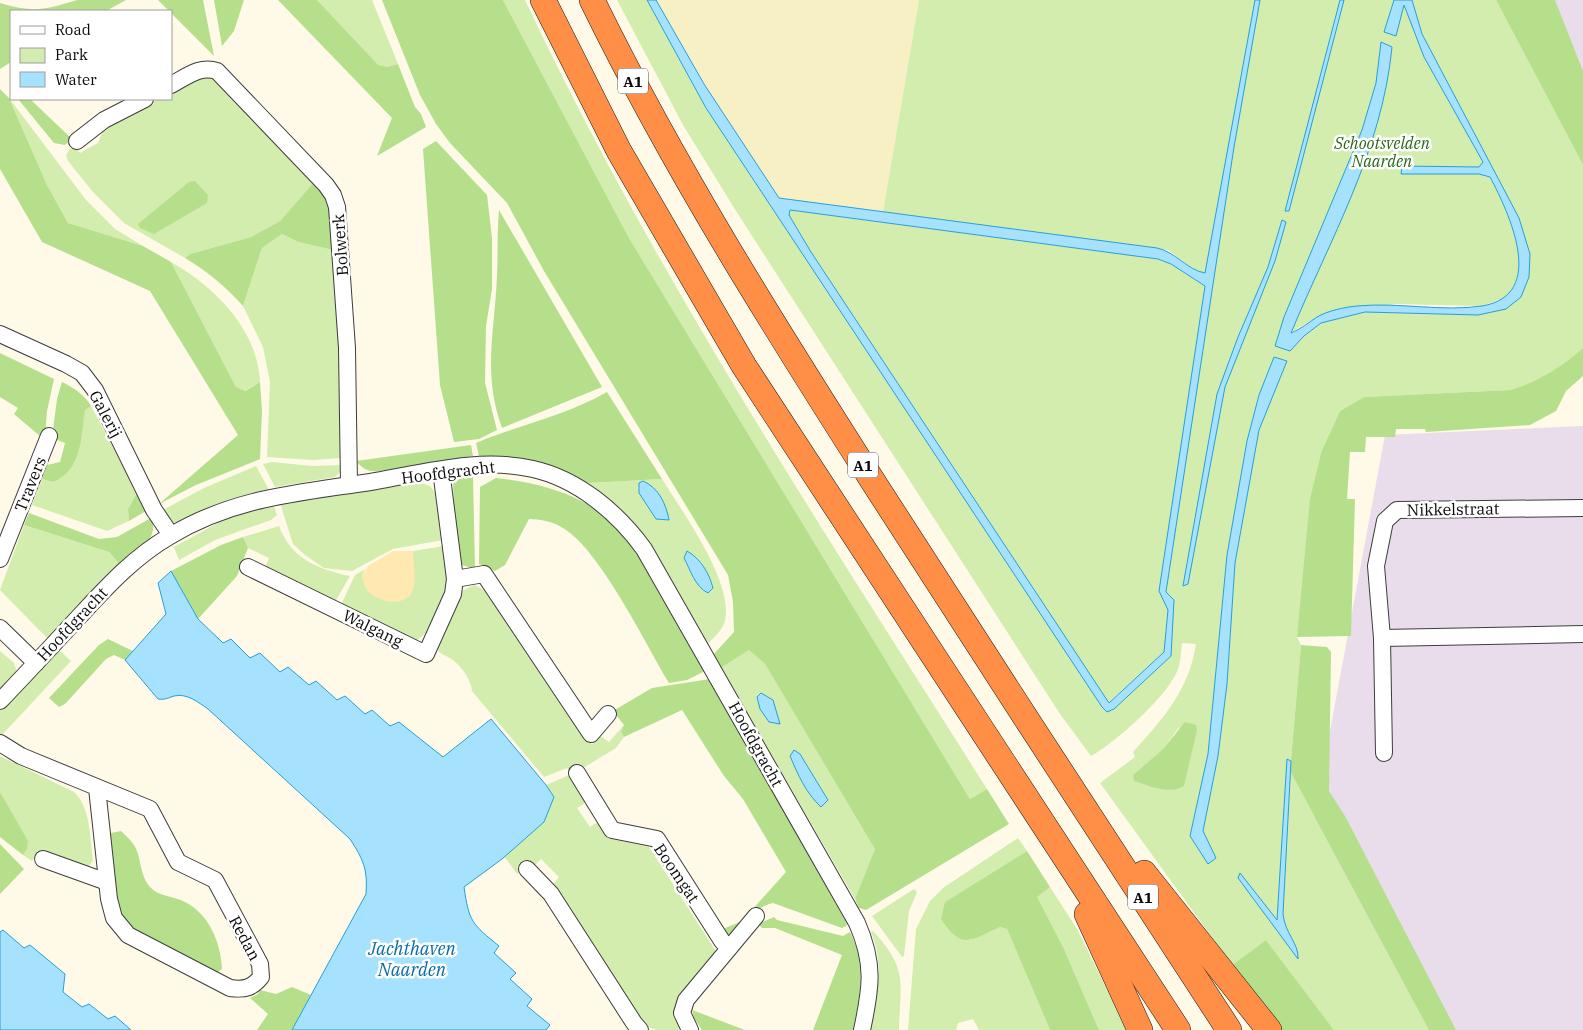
<svg xmlns="http://www.w3.org/2000/svg" width="1583" height="1030" font-family="'IBM Plex Serif',serif">
<style>
.industrial{fill:#e9ddeb}
.farmland{fill:#f8f0c5}
.green{fill:#d3edae;fill-rule:evenodd}
.forest{fill:#b6df8c}
.sand{fill:#ffe9b0}
.water{fill:#a6e2fd;stroke:#269edb;fill-rule:evenodd}
.lines{fill:none;stroke-linecap:round;stroke-linejoin:round}
.minor-casing{stroke:#3d3d3d;stroke-width:18}
.highway-casing{stroke:#1b1b1b;stroke-width:26}
.minor{stroke:#fff;stroke-width:16}
.highway{stroke:#ff8f46;stroke-width:25}
.labels{text-anchor:middle;dominant-baseline:central;stroke-width:5;stroke-linejoin:round;paint-order:stroke}
.shield{fill:#fff;stroke:#545454;stroke-width:1}
.shield-label{font-size:15px;font-weight:bold;fill:#0a0a0a}
.park-label{font-size:16px;font-style:italic;fill:#2b6815;stroke:#fff}
.street-label{font-size:16px;fill:#0a0a0a;stroke:#fff}
.water-label{font-size:18px;font-style:italic;fill:#086ca8;stroke:#fff}
</style>
<rect width="100%" height="100%" fill="#fff9e8"/>
<g class="industrial">
<polygon points="1551,0 1583,0 1583,111"/>
<polygon points="1583,426 1583,1030 1362,1030 1293,930 1385,435"/>
</g>
<polygon class="farmland" points="656,0 919,0 883,212 779,198 704,84"/>
<g class="green">
<polygon points="317,0 372,0 398,64 387,67 378,66"/>
<path d="M 503,0 L 525,0 C 655,276 824,531 987,789 L 970,799 L 629,238 Z"/>
<path d="M 617,0 L 647,0 L 706,108 L 1107,712 L 1114,709 L 1171,656 L 1164,652 L 1108,703 L 811,252 L 789,215 L 789,210 L 1158,259 L 1171,264 L 1204,286 L 1196,271 L 1168,250 L 883,212 L 919,0 L 1496,0 L 1583,165 L 1583,348 C 1561,367 1538,382 1510,390 L 1364,397 L 1340,411 L 1322,450 L 1297,637 L 1301,645 L 1290,771 L 1429,1030 L 1334,1030 L 1266,940 L 1232,965 L 1100,783 L 1135,757 L 1133,752 C 1163,719 1189,690 1196,644 L 1182,643 C 1181,650 1181,659 1179,666 C 1172,693 1115,743 1091,756 L 1060,714 L 736,211 L 683,125 ZM 1519,267 L 1521,297 L 1478,315 L 1365,312 L 1321,323 L 1304,336 L 1290,351 L 1290,333 L 1319,316 L 1396,304 L 1482,306 L 1507,297 L 1515,285 ZM 1274,357 L 1286,361 L 1259,430 L 1235,563 L 1227,684 L 1218,756 L 1203,831 L 1190,836 L 1208,754 L 1227,555 L 1247,441 L 1259,395 ZM 1180,726 L 1158,789 L 1133,775 L 1163,749 Z"/>
<polygon points="202,76 214,78 314,182 280,221 251,237 190,254 185,258 124,223 93,192 68,161 66,155 70,149 75,147 80,153 98,143 105,126 158,99 171,99 171,92"/>
<polygon points="9,98 86,200 115,229 143,246 68,223 47,185"/>
<polygon points="282,234 298,242 333,250 342,389 341,458 313,460 267,457 270,382 263,347 243,306 262,248"/>
<path d="M 171,262 C 214,286 258,330 260,382 L 244,391 L 236,387 Z"/>
<polygon points="91,406 137,493 128,509 129,521 107,531 32,505 42,479 53,482 81,438 85,409"/>
<polygon points="272,462 312,466 342,465 340,472 335,477 275,487 263,464"/>
<polygon points="256,466 269,490 236,498 180,522 172,522 161,511 204,488"/>
<path d="M 662,479 C 681,510 740,590 723,626 C 720,632 713,638 708,644 L 651,546 L 617,506 L 589,483 Z"/>
<polygon points="412,480 430,486 435,493 443,540 393,549 352,571 324,568 305,555 293,544 280,503"/>
<polygon points="273,504 277,515 271,520 215,540 179,560 174,547 227,518"/>
<polygon points="24,525 109,552 121,566 48,639 0,590"/>
<path d="M 279,526 C 291,559 318,569 350,576 L 335,602 L 265,568 L 269,558 L 248,548 L 243,537 Z"/>
<polygon points="444,546 449,583 427,632 415,642 340,607 355,575 365,569 362,576 414,585 413,551"/>
<path d="M 474,585 L 487,591 L 592,745 L 598,737 L 602,737 L 609,742 L 624,725 L 621,732 L 624,737 L 616,748 L 583,768 L 581,765 L 570,772 L 567,768 L 544,777 L 472,691 C 471,680 462,667 453,660 C 445,654 439,656 436,645 L 460,592 Z"/>
<polygon points="59,650 71,661 0,737 0,711"/>
<path d="M 749,650 L 765,664 L 876,849 L 855,899 L 721,668 ZM 800,754 L 828,800 L 811,797 L 790,756 Z"/>
<polygon points="0,651 14,663 17,672 0,690"/>
<path d="M 0,756 L 74,792 C 91,807 90,840 93,861 L 87,868 L 37,853 L 32,861 L 23,855 L 27,849 L 0,792 Z"/>
<polygon points="569,775 585,800 584,804 577,808 590,827 596,823 601,824 611,839 649,847 717,953 678,1030 657,1030 645,1026 552,886 559,877 541,859 533,867 529,864 517,874 504,856 544,822 554,797 546,785"/>
<polygon points="1018,838 1027,851 945,902 970,940 1000,927 1007,929 1050,1030 979,1030 973,1019 958,1023 956,1030 908,1030 916,929 930,901 943,888"/>
<polygon points="1050,887 1077,929 1127,1030 1099,1030 1064,949 1036,897"/>
<polygon points="914,889 917,892 909,911 904,956 902,957 872,916"/>
<path d="M 873,931 C 909,970 900,982 899,1030 L 870,1030 C 877,996 885,965 871,932 Z"/>
</g>
<g class="forest">
<path d="M 77,0 L 126,0 L 106,11 L 11,11 L 11,62 L 0,69 L 0,3 C 34,13 44,10 77,0 Z"/>
<polygon points="158,0 203,0 214,56"/>
<polygon points="214,0 244,0 234,31 222,46"/>
<polygon points="278,0 317,0 378,65 387,67 398,64 415,107 421,114 426,127 377,156 392,118"/>
<polygon points="382,0 503,0 629,238 970,799 987,789 1009,824 866,910 859,908 855,899 875,849 765,664 749,650 721,668 713,655 734,632 733,602 728,575 544,271 507,203 450,143 436,124 420,95"/>
<polygon points="1496,0 1555,0 1583,71 1583,165"/>
<polygon points="0,89 9,98 47,185 68,223 143,246 171,262 236,387 245,391 260,382 262,411 260,459 196,485 159,504 238,435 150,291 42,242 0,169"/>
<polygon points="18,99 30,99 72,139 65,145 54,143"/>
<polygon points="436,141 487,195 492,238 492,289 486,326 485,383 497,430 479,439 454,442 440,385 423,149"/>
<polygon points="195,181 208,195 207,203 154,234 140,228 138,224 189,182"/>
<path d="M 314,182 L 330,205 L 333,250 L 298,242 L 282,234 L 262,248 L 243,306 C 225,286 208,272 185,258 L 190,254 L 251,237 L 280,221 Z"/>
<path d="M 499,210 L 602,387 L 502,428 C 482,373 495,331 497,275 C 498,253 497,232 499,210 Z"/>
<path d="M 1583,348 L 1583,376 L 1566,391 L 1556,411 L 1530,425 L 1426,432 L 1425,429 L 1396,429 L 1395,437 L 1366,437 L 1365,452 L 1350,452 L 1347,499 L 1355,499 L 1351,636 L 1297,637 L 1310,499 L 1322,450 L 1340,411 L 1364,397 L 1510,390 C 1538,382 1561,367 1583,348 Z"/>
<polygon points="0,353 54,379 47,411 45,436 41,437 14,414 18,408 0,397"/>
<path d="M 62,382 C 74,388 85,395 91,406 L 85,410 C 81,437 82,470 53,482 L 42,479 L 47,465 L 60,462 L 65,443 L 52,438 L 57,399 Z"/>
<path d="M 607,392 L 662,479 L 589,483 L 564,472 L 498,457 L 479,456 L 476,443 C 519,425 567,415 607,392 Z"/>
<path d="M 471,445 L 473,456 L 380,471 C 368,472 364,470 356,461 Z"/>
<polygon points="461,476 473,476 475,569 462,565 456,554 453,484"/>
<path d="M 496,478 C 533,482 573,491 603,515 C 645,548 678,623 705,671 L 687,680 L 669,683 C 645,643 600,550 563,528 C 554,522 540,519 529,519 L 505,565 L 495,571 L 479,564 L 480,487 Z"/>
<polygon points="137,493 146,511 129,521 128,509"/>
<path d="M 29,513 L 99,539 L 117,537 L 151,518 C 161,539 134,555 121,566 L 109,552 L 24,525 Z"/>
<polygon points="243,537 248,548 237,576 198,619 171,571 221,545"/>
<polygon points="108,639 133,651 125,660 114,655 106,659 65,704 59,707 49,698 99,645"/>
<polygon points="1301,645 1327,647 1331,652 1329,791 1345,816 1456,1030 1429,1030 1290,771"/>
<path d="M 710,679 L 847,924 L 846,926 L 842,928 L 773,903 C 754,907 743,924 730,937 L 723,929 L 742,921 L 786,872 L 743,799 L 724,776 L 682,710 L 624,737 L 621,732 L 624,725 L 613,711 L 652,688 Z"/>
<path d="M 1185,722 L 1196,725 L 1197,730 L 1184,786 C 1169,795 1150,786 1134,781 L 1133,775 L 1163,749 Z"/>
<polygon points="0,792 28,841 27,849 23,855 0,837"/>
<path d="M 121,831 C 125,835 131,840 134,845 C 142,858 139,874 150,887 C 159,897 174,896 185,902 C 209,914 221,943 222,969 L 215,974 L 135,932 L 118,912 L 106,834 Z"/>
<polygon points="0,844 24,869 0,894"/>
<path d="M 1027,851 L 1050,887 L 1037,897 L 1064,949 L 1099,1030 L 1050,1030 L 1007,929 L 1000,927 C 971,940 962,951 941,919 L 945,902 Z"/>
<path d="M 774,917 L 777,920 L 843,936 L 850,932 C 867,965 860,995 853,1030 L 813,1030 L 842,955 L 775,928 L 762,928 L 758,924 Z"/>
<polygon points="1266,940 1334,1030 1281,1030 1232,965"/>
<polygon points="292,987 311,995 292,1030 257,1030 268,1014 250,998 258,994 260,990 276,994"/>
<polygon points="692,1010 745,1030 702,1030 694,1018"/>
</g>
<path class="sand" d="M 393,551 L 413,551 C 413,564 418,583 411,594 C 401,608 373,601 366,588 C 364,585 363,580 362,576 L 368,566 Z"/>
<g class="water">
<path d="M 647,0 L 656,0 L 704,84 L 779,198 L 1157,248 C 1176,252 1187,270 1205,273 L 1255,0 L 1260,0 L 1234,147 L 1166,592 L 1174,600 L 1171,656 L 1114,709 L 1107,712 L 1102,707 L 706,108 ZM 790,210 L 1158,259 L 1171,264 L 1205,286 L 1159,591 L 1168,610 L 1164,652 L 1109,703 L 811,252 L 789,215 Z"/>
<polygon points="1340,0 1344,0 1289,211 1285,211"/>
<path d="M 1394,0 L 1412,0 L 1422,34 L 1519,218 L 1530,254 L 1529,277 L 1521,297 L 1506,309 L 1478,315 L 1365,312 L 1321,323 L 1304,336 L 1290,351 L 1275,346 L 1284,317 L 1362,130 L 1376,83 L 1381,42 L 1392,47 C 1382,151 1330,239 1291,333 C 1301,329 1308,323 1317,317 C 1327,311 1345,307 1357,306 C 1398,302 1442,312 1482,306 C 1548,295 1509,213 1490,177 L 1479,174 L 1401,174 L 1402,166 L 1479,167 L 1483,162 L 1424,57 L 1404,5 L 1396,36 L 1384,32 Z"/>
<polygon points="1282,220 1286,222 1275,261 1225,387 1188,584 1183,586 1217,394 1238,337 1268,267"/>
<polygon points="1274,357 1287,361 1259,430 1235,563 1227,684 1218,756 1203,831 1216,858 1208,864 1190,836 1208,754 1227,555 1247,441 1259,395"/>
<path d="M 643,481 C 659,488 666,504 669,520 L 656,519 L 639,493 L 639,483 Z"/>
<path d="M 687,551 C 701,559 709,573 713,588 L 708,593 C 695,587 690,569 684,558 Z"/>
<path d="M 171,571 L 198,619 L 223,643 L 231,639 L 250,658 L 260,653 L 280,672 L 288,667 L 309,685 L 316,681 L 337,700 L 345,696 L 365,714 L 372,710 L 390,726 L 399,722 L 443,757 L 491,719 L 546,785 L 554,797 L 544,822 L 502,859 L 464,887 C 469,922 472,924 499,946 L 494,953 L 516,973 L 510,979 L 532,999 L 527,1006 L 550,1025 L 546,1030 L 292,1030 L 366,894 C 368,869 363,859 350,839 L 208,709 C 198,702 187,693 174,696 C 168,698 165,700 158,699 L 125,660 L 166,614 L 158,583 Z"/>
<polygon points="761,693 773,700 780,724 769,722 760,709 757,697"/>
<path d="M 794,750 L 800,754 L 828,800 L 821,807 C 806,793 798,775 790,756 Z"/>
<path d="M 1287,759 L 1291,761 L 1283,914 C 1285,934 1299,943 1298,959 L 1238,878 L 1240,873 L 1277,920 Z"/>
<polygon points="3,930 24,948 30,945 65,974 63,992 82,1007 89,1004 108,1019 115,1016 131,1030 0,1030 0,932"/>
</g>
<g class="lines">
<g class="minor-casing">
<g id="minor">
<path d="M 171,85 C 186,77 200,65 217,71 L 326,185 L 333,195 L 337,207 L 347,348 L 349,485"/>
<polyline points="77,141 104,120 145,99"/>
<polyline points="0,334 66,364 82,373 95,390 154,510 171,535"/>
<polyline points="1583,508 1397,510 1385,521 1376,566 1382,638 1583,634"/>
<polyline points="0,559 49,436"/>
<polyline points="248,567 426,654 453,594 455,579 441,470"/>
<polyline points="455,579 484,574 591,734 608,714"/>
<polyline points="0,628 36,663"/>
<polyline points="1382,638 1384,753"/>
<path d="M 0,701 C 25,675 50,648 75,621 C 104,590 132,558 170,536 C 237,496 302,493 376,481 C 427,472 482,457 533,469 C 578,479 618,513 644,549 L 857,923 C 875,964 871,988 862,1030"/>
<path d="M 0,743 L 21,756 L 150,809 L 178,862 L 215,880 L 260,964 L 261,977 C 252,988 245,990 230,988 L 128,935 L 114,918 L 109,899 L 97,788"/>
<polyline points="577,773 612,830 657,839 722,941 729,948"/>
<polyline points="43,859 107,882"/>
<polyline points="527,869 551,894 634,1023 640,1030"/>
<polyline points="690,1030 682,1013 686,1000 756,916"/>
</g>
</g>
<g class="highway-casing">
<g id="highway">
<polyline points="543,0 619,151 744,366 1178,1030"/>
<path d="M 592,0 C 674,168 774,326 874,483 C 991,666 1111,848 1229,1030"/>
<polyline points="1144,873 1269,1030"/>
<polyline points="1087,914 1140,1030"/>
</g>
</g>
<use href="#minor" class="minor"/>
<use href="#highway" class="highway"/>
</g>
<g class="labels">
<g class="shield">
<rect x="618" y="68.5" width="30" height="25" rx="4"/>
<rect x="848" y="452.5" width="30" height="25" rx="4"/>
<rect x="1128" y="884.5" width="30" height="25" rx="4"/>
</g>
<g class="shield-label">
<text x="633" y="81">A1</text>
<text x="863" y="465">A1</text>
<text x="1143" y="897">A1</text>
</g>
<g class="park-label">
<text x="1382" y="143">Schootsvelden<tspan x="1382" dy="18">Naarden</tspan></text>
</g>
<g class="street-label">
<text transform="translate(340 245) rotate(-94)">Bolwerk</text>
<text transform="translate(106 414) rotate(62)">Galerij</text>
<text transform="translate(448 472) rotate(-7)">Hoofdgracht</text>
<text transform="translate(30 484) rotate(-68)">Travers</text>
<text transform="translate(1453 509) rotate(-1)">Nikkelstraat</text>
<text transform="translate(72 624) rotate(-47)">Hoofdgracht</text>
<text transform="translate(373 628) rotate(26)">Walgang</text>
<text transform="translate(756 744) rotate(61)">Hoofdgracht</text>
<text transform="translate(677 873) rotate(56)">Boomgat</text>
<text transform="translate(245 938) rotate(62)">Redan</text>
</g>
<g class="water-label">
<text x="412" y="948">Jachthaven<tspan x="412" dy="21">Naarden</tspan></text>
</g>
</g>
<rect x="10" y="10" width="162" height="90" fill="#ffffff" stroke="#9d9d9d"/>
<rect x="20" y="26" width="25" height="8" fill="#ffffff" stroke="#9d9d9d"/>
<text x="55" y="35" font-size="15" fill="#0a0a0a">Road</text>
<rect x="20" y="48" width="25" height="15" fill="#d3edae" stroke="#9d9d9d"/>
<text x="55" y="60" font-size="15" fill="#0a0a0a">Park</text>
<rect x="20" y="72" width="25" height="15" fill="#a6e2fd" stroke="#9d9d9d"/>
<text x="55" y="85" font-size="15" fill="#0a0a0a">Water</text>
</svg>
